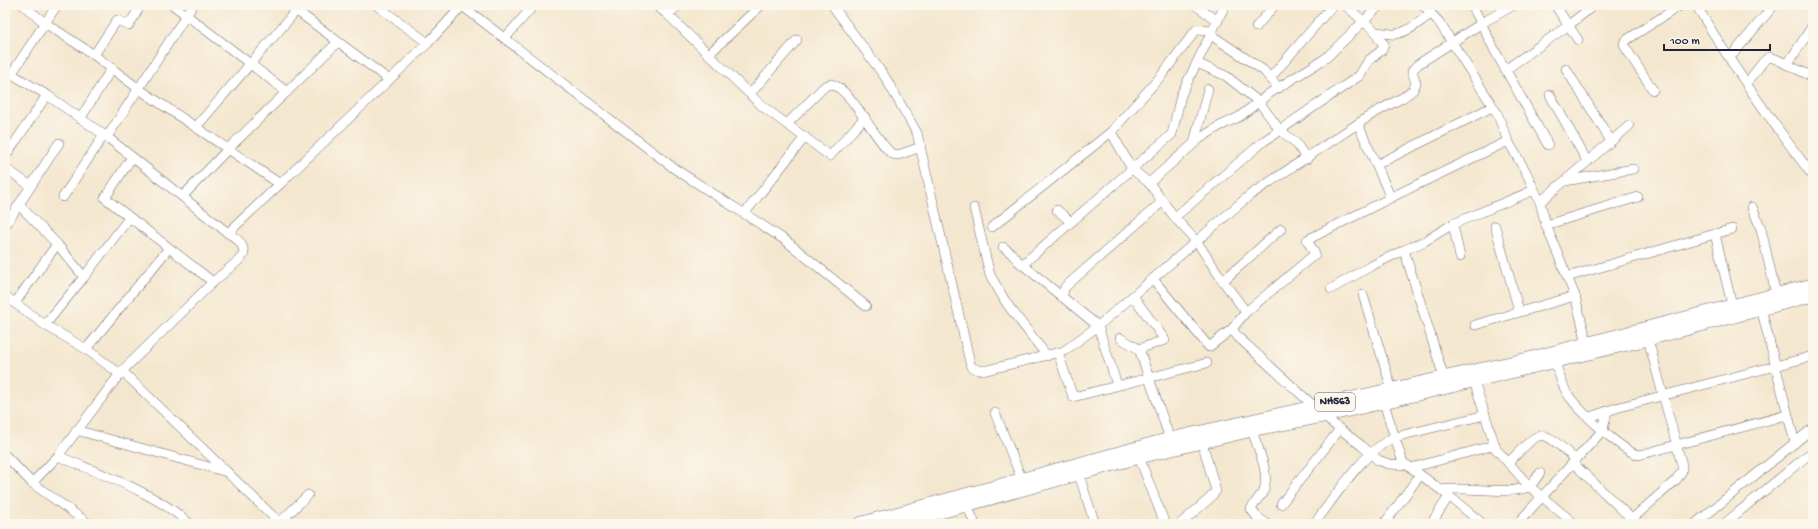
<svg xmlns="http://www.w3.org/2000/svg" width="1818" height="529" font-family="'Gochi Hand',sans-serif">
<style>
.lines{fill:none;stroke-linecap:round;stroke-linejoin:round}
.minor-casing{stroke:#6c676f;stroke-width:10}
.highway-casing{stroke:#6c676f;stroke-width:14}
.minor{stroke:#fff;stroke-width:9}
.highway{stroke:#fff;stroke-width:13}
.labels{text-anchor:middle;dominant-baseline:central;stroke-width:4;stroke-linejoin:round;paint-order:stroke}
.shield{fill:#fbf7ec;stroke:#636270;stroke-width:1}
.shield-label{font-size:11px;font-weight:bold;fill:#22223b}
</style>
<rect width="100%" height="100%" fill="#fbf7ec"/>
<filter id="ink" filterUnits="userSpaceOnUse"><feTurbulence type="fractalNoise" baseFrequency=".025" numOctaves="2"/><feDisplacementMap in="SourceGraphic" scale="8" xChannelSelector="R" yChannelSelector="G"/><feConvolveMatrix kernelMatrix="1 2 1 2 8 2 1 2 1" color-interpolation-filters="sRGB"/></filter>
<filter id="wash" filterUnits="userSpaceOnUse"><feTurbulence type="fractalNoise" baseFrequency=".012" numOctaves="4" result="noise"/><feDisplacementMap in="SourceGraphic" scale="16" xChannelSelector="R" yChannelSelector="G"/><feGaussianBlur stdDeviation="0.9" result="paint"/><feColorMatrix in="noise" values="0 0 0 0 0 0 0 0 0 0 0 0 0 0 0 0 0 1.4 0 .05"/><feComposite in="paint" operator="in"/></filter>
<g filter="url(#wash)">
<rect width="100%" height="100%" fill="#f4e7cf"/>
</g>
<g filter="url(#ink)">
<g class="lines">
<g class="minor-casing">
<g id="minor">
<polyline points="173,5 287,92"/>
<polyline points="289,5 388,79"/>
<polyline points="376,5 428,43"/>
<polyline points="461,5 675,169 785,240 866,306"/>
<polyline points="655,5 667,14 762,106 830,156 865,117"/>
<polyline points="832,5 885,77 917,133 971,367 978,370 987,370 1064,351 1098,326 1250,195 1374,113 1402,98 1413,90 1416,83 1412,71 1417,65 1482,23 1514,5"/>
<polyline points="1195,5 1218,21"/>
<polyline points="1345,5 1377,33"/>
<polyline points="1423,5 1439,22 1497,113 1508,141 1526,172 1540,202 1546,225 1575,296 1587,343"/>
<polyline points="1472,5 1495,51 1548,145"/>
<polyline points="1555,5 1578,40"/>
<path d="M 1696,5 C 1731,64 1771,121 1813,176"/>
<polyline points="667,14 680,5"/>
<polyline points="1256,27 1275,5"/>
<polyline points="1211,35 1263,70 1279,88"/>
<polyline points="506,37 534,5"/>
<polyline points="709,54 761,5"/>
<polyline points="1733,54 1774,5"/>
<polyline points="94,55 117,20 129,25 141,5"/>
<polyline points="1197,63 1226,76 1259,102 1279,129 1296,143 1307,159"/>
<polyline points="1787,65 1813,25"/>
<polyline points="1566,69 1611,141"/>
<polyline points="5,70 47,95 107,137 228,233"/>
<polyline points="1505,70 1569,25 1594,5"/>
<polyline points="12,73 57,5"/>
<polyline points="1271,77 1333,5"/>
<polyline points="1750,79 1763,62 1769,57 1776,59 1813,77"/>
<polyline points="1653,90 1625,47 1624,43 1628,39 1681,5"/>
<polyline points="750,94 797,40"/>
<polyline points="1550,95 1587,161"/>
<polyline points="80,119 112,68"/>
<path d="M 787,124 L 825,86 L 831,84 C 851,88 876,142 892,154 L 898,155 L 921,147"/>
<polyline points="1358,124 1391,198"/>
<polyline points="196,127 301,5"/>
<polyline points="1111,132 1132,169 1149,183 1176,219 1197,242 1223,281 1246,312"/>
<polyline points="107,137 193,5"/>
<polyline points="1194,143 1208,89"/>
<polyline points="5,157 47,95"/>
<polyline points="132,157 105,198 213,282"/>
<polyline points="1376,165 1492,107"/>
<polyline points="5,168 31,186"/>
<polyline points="1565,181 1633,169"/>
<polyline points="1149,183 1199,139 1218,127 1239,117 1270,93 1326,58 1380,5"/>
<polyline points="280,184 428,43 463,5"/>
<polyline points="183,196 228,149 338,42"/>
<polyline points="63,197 104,135"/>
<polyline points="1540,202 1629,126"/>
<polyline points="19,205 57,244 84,277 45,325"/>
<polyline points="1752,207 1761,229 1776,294"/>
<polyline points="974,208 990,275 1007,304 1047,356"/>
<polyline points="1057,210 1071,222"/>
<polyline points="744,214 805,137"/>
<path d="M 1175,217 L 1264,141 L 1359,76 L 1369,60 L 1382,50 L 1384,44 L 1379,39 L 1377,33 C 1383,31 1388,35 1395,34 C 1409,32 1419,22 1431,14"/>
<polyline points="1453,224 1460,257"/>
<polyline points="1546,225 1638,197"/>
<polyline points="5,226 59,143"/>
<polyline points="1495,226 1519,311"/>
<polyline points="992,227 1111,132 1161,76 1196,30 1213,31"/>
<polyline points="1715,234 1732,305"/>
<polyline points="1003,247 1011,253 1018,261 1098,326 1117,385"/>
<polyline points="1022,265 1172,134 1181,95 1225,5"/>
<polyline points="84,277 129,218"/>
<polyline points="1567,277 1732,229"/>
<polyline points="1153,279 1209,347 1232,329"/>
<polyline points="1223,281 1281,229"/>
<polyline points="1331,289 1371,266 1404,250"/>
<polyline points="1363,295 1392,390"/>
<polyline points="5,296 45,325 86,349 116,371 122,371 281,524"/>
<polyline points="1133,296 1165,340 1139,349"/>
<polyline points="1062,297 1065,287 1163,201"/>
<polyline points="15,303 57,244"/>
<polyline points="1761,308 1795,443"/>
<polyline points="1475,325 1575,296"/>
<polyline points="1120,338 1139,349 1170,439"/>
<polyline points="86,349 169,248"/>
<polyline points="1058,353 1073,397 1207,363"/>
<path d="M 1555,361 C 1558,372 1561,383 1567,393 C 1576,408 1623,452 1639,455 L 1787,415"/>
<polyline points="1444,378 1404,250 1425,241 1453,224 1534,190"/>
<polyline points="1474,381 1496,449 1530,487 1575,524"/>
<polyline points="1382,397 1403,463"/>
<polyline points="995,413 1022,480"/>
<polyline points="1590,417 1616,408 1813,356"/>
<polyline points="76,430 227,472"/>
<path d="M 1252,430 C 1258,450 1271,473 1263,494 L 1259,497 L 1251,509 L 1256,516 L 1267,524"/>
<polyline points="1137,452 1165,524"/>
<path d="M 5,455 L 32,483 L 58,456 L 122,371 L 213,282 L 238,261 L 244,254 C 243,242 237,239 228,233 L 280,184 L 139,89 L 94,55 L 45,23 L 23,5"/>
<path d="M 58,456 C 102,475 153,491 190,524"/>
<path d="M 1508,463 C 1543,428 1538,426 1576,460"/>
<polyline points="1573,463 1637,524"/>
<polyline points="1411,468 1495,445"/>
<polyline points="1079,475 1095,524"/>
<polyline points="32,483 89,524"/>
<path d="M 1442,490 C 1471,486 1502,495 1530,487 L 1540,473"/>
<polyline points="1281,504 1340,429"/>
<polyline points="967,505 975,524"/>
<polyline points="1632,519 1676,480 1682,471 1682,465 1648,339"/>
<polyline points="280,522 308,495"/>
<polyline points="1180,524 1208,500 1216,491 1202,442"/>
<path d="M 1314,524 C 1335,497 1364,450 1395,437 L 1485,415"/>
<polyline points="1384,524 1420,475"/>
<polyline points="1431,524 1449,496"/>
<polyline points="1483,524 1449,496 1407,465 1389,464 1378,460 1362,446 1323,416 1315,407 1238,337 1232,329 1246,312 1315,254 1307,240 1404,191 1508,141"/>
<polyline points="1517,524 1603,430 1607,411"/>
<polyline points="1695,524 1813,428"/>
<polyline points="1724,524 1813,451"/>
</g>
</g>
<g class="highway-casing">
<g id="highway">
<polyline points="859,524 1170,439 1528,359 1813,285"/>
<polyline points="897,524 1139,457 1260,428 1323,416 1401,398 1648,339 1813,295"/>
</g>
</g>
<use href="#minor" class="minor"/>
<use href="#highway" class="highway"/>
</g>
</g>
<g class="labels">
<rect class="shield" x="1315" y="393" width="40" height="18" rx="3"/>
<g class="shield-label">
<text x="1335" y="402">NH563</text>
</g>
</g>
<rect width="1818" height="529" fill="none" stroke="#fbf7ec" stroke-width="20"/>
<path d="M1664 44v6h106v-6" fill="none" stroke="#22223b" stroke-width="2"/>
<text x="1670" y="44" font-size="12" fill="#22223b" stroke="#fbf7ec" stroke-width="3" paint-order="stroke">100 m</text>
</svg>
